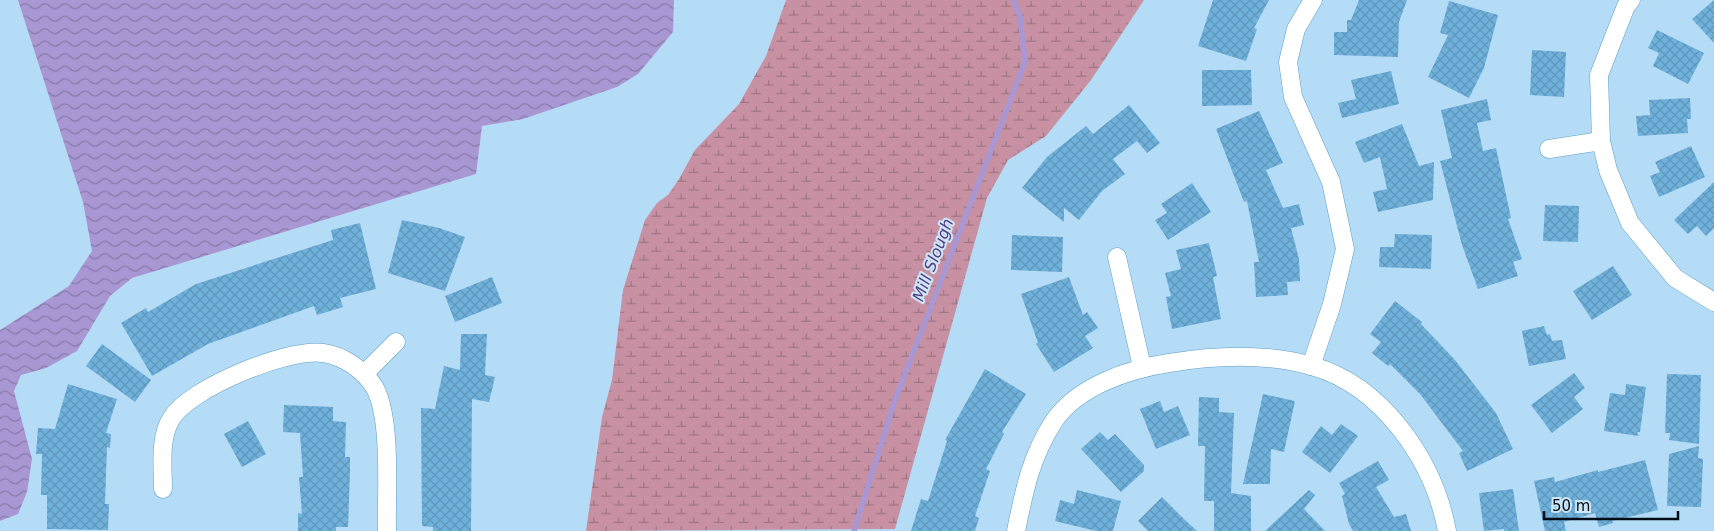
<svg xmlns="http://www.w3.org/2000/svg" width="1714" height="531" font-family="'DejaVu Sans',sans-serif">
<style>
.wetland{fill:url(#wetland-marsh)}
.water{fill:url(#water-waves)}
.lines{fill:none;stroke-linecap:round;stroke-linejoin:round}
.stream{stroke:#a997d3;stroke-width:5.5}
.building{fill:url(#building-cross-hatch)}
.minor-casing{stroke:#5d9ec7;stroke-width:19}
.minor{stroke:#fff;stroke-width:18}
.labels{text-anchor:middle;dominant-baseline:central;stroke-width:4;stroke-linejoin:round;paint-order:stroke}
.water-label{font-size:16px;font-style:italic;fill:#553b83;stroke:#cde7f8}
</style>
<defs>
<pattern id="wetland-marsh" width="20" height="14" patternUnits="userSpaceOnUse" patternTransform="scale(1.25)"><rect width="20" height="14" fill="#c791a3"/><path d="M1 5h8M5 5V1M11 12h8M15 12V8" fill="none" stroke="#9f7584"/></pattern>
<pattern id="water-waves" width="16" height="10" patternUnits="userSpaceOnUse" patternTransform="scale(1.25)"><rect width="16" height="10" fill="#a997d3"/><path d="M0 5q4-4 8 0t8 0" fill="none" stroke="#877aaa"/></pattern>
<pattern id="building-cross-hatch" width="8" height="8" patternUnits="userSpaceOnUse" patternTransform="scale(1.25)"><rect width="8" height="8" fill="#6fb1db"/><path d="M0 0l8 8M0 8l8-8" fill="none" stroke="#5e97bb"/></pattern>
</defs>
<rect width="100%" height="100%" fill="#b5dcf6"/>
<polygon class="wetland" points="786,0 1144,0 1091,80 1046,136 1008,160 987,198 895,529 586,531 602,417 612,380 623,290 645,220 657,203 668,195 679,179 695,150 739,104 766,56"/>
<polygon class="water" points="18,0 674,0 673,32 638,74 617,87 523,119 482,126 476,174 132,278 110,296 77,351 46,368 21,375 14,391 32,459 27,492 18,514 0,521 0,330 69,286 92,251 83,202"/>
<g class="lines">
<polyline class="stream" points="854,531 895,400 1025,62 1020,16 1013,0"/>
</g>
<g class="building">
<polygon points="1213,0 1269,0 1254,28 1257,29 1246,61 1198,46"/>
<polygon points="1359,0 1407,0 1399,22 1398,57 1334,55 1334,32 1347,32 1347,20 1351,20"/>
<polygon points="1714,0 1714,43 1692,19"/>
<polygon points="1449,1 1498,15 1484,68 1469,98 1428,77 1448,35 1440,33"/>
<polygon points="1657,30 1704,53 1688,84 1653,66 1659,53 1648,48"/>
<polygon points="1532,50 1566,52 1564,97 1530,95"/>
<polygon points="1202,70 1251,70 1252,105 1202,106"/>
<polygon points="1391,71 1399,104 1342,118 1338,103 1356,99 1351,80"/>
<polygon points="1690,98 1691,119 1687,119 1688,133 1638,136 1636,116 1650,115 1649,100"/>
<polygon points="1487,99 1491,120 1477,123 1483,151 1496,148 1511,218 1508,219 1522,259 1513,262 1518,276 1478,289 1462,245 1440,161 1452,158 1441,110"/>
<polygon points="1129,105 1160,143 1147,153 1137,141 1113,159 1125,174 1102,191 1079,220 1064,208 1064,222 1022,188 1047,157 1086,126 1093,134"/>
<polygon points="1259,111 1283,163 1266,170 1283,208 1299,204 1304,225 1291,228 1299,259 1300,281 1287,282 1288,295 1256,297 1254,262 1259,262 1247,201 1244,202 1216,129"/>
<polygon points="1402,124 1419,166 1434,162 1433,200 1378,212 1373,192 1387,189 1380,157 1364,163 1355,142"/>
<polygon points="1691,146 1705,177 1659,197 1650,176 1660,172 1655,162"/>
<polygon points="1714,182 1714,228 1706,236 1697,226 1688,234 1674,220"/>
<polygon points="1192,183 1211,212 1168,240 1155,220 1167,213 1161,204"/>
<polygon points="1545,205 1579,206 1578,242 1543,241"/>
<polygon points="402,220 439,228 465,237 445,291 388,273"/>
<polygon points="360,223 376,289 340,298 343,307 317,315 314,306 208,344 152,376 121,323 146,308 148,312 196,284 333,240 331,230"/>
<polygon points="1395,234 1432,235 1431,269 1379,267 1380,247 1394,247"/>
<polygon points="1012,235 1063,237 1062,272 1011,270"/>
<polygon points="1209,243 1217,276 1213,277 1221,319 1172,329 1166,297 1171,296 1165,273 1181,269 1176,250"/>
<polygon points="1613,266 1632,295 1592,320 1573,291"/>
<polygon points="492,277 502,303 455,322 445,296"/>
<polygon points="1069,277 1083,315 1087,312 1098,328 1085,336 1093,348 1054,372 1036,344 1038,343 1021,294"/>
<polygon points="1395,301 1422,322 1421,324 1455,360 1496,413 1513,449 1467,471 1459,453 1463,451 1420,394 1390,364 1388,366 1372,353 1381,342 1370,334"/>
<polygon points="1544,326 1547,335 1550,334 1552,341 1562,340 1566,359 1529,366 1522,331"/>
<polygon points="461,334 487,334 485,375 495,377 489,402 472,399 471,531 433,531 433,527 422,526 421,408 435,409 444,366 460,370"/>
<polygon points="102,344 151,380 135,402 86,366"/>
<polygon points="985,369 1026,394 1002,432 1004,434 986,469 990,471 975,516 979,518 975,531 911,531 921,499 928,501 947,441 945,440"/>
<polygon points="1574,373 1585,388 1574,397 1583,409 1552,433 1531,405"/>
<polygon points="1667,374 1701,375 1699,444 1669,440 1670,433 1665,433"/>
<polygon points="68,384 117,399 106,433 111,434 110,448 107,447 105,504 109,504 108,530 47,529 47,495 41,495 42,454 36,454 38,428 55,429"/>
<polygon points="1626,384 1646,387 1640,432 1637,432 1639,436 1604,431 1610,393 1625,395"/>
<polygon points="1263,394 1295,401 1284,452 1271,449 1270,484 1243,484"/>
<polygon points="1199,397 1219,398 1219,412 1234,413 1231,493 1251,496 1251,531 1214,531 1214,501 1204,501 1205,446 1198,446"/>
<polygon points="1160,401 1164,412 1178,406 1190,435 1156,449 1140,409"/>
<polygon points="284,405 333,407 333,421 346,422 345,457 350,457 350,472 348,527 336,527 336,531 298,531 298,513 302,514 299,477 303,477 300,433 283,432"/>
<polygon points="248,421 266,454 242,467 224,434"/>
<polygon points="1341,424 1358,436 1330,473 1302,452 1321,426 1332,435"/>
<polygon points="1100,432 1108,440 1115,434 1144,465 1144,471 1121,492 1081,449"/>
<polygon points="1699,446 1698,458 1703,459 1701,507 1667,506 1669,454"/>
<polygon points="1645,460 1658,510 1612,521 1613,523 1599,527 1595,513 1564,522 1566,531 1545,531 1534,481 1554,477 1555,482 1598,470 1598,472"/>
<polygon points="1378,461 1389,480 1376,487 1394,517 1406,514 1411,531 1353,531 1349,524 1342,496 1345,494 1339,483"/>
<polygon points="1513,489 1519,531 1504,531 1504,529 1484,531 1479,493"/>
<polygon points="1077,490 1121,501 1113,531 1096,531 1055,521 1060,500 1074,504"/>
<polygon points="1309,490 1315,495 1304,509 1325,531 1265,531"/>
<polygon points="1162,497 1184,519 1197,531 1148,531 1138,521"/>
</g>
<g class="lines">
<g class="minor-casing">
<g id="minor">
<polyline points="1631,0 1626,6 1599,75 1601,141 1608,170 1630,223 1675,278 1714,302"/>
<polyline points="1549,149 1601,141"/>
<polyline points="1117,257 1142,367"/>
<polyline points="1311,366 1332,304 1345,249 1331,182 1293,97 1288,62 1296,29 1313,0"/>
<polyline points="364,374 396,342"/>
<path d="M 163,489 C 163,467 159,439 171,419 C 189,388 288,348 323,353 C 344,356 364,370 375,388 C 392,421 386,493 387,531"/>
<path d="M 1016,531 C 1024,491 1031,456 1054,421 C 1078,386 1129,369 1169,363 C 1216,355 1266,353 1312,366 C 1383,386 1434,461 1447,531"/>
</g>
</g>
<use href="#minor" class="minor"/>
</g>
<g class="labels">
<g class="water-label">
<text transform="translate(933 260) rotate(-69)">Mill Slough</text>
</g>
</g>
<path d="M1544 511v8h134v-8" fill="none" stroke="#000d18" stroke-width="2.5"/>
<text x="1552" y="511" font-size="15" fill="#000d18" stroke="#cde7f8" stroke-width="4" paint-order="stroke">50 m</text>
</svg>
